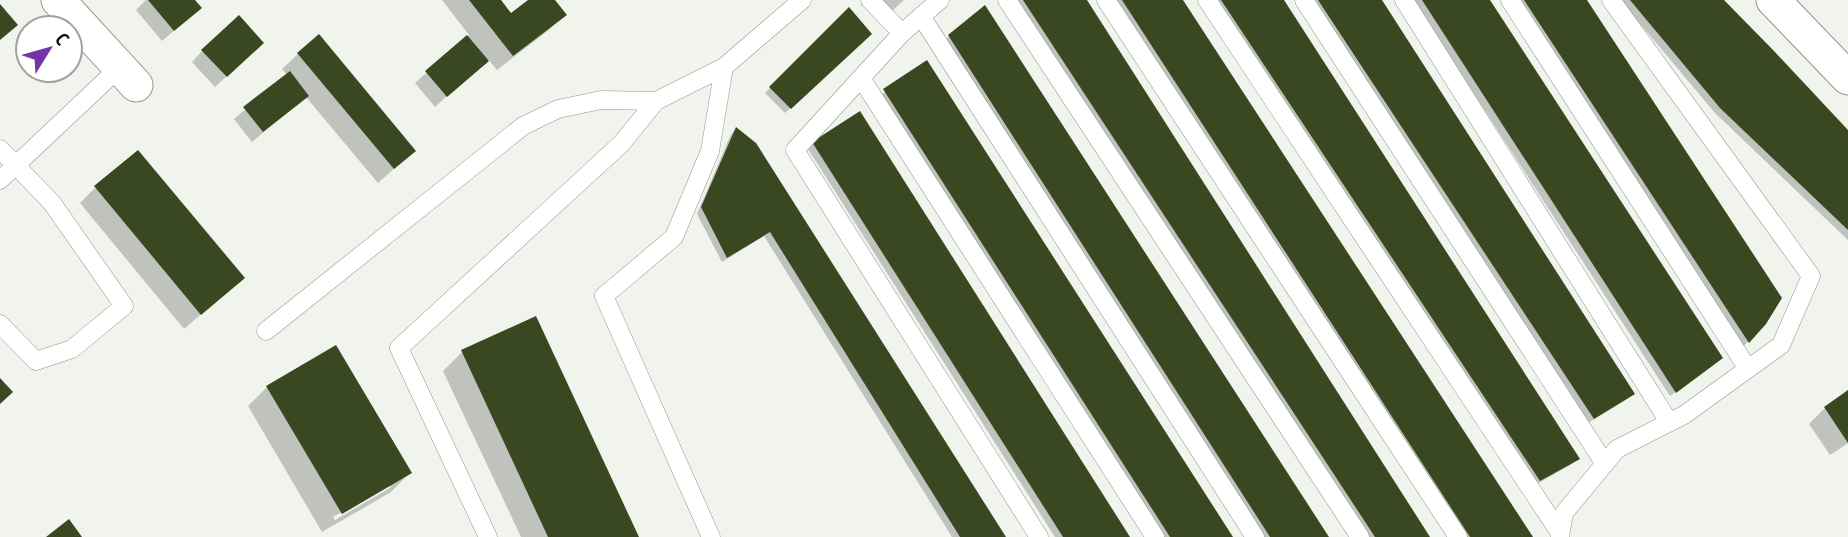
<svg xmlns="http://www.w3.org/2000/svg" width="1848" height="537" font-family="'PT Sans Narrow',sans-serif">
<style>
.shadow{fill:#0003;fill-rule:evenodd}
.building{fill:#394821}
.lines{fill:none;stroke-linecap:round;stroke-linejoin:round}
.service-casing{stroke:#939590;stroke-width:19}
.minor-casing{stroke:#939590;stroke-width:35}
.service{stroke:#fff;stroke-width:18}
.minor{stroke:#fff;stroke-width:33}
</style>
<rect width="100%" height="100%" fill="#f1f3ed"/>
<g class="shadow">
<polygon points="146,0 193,0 189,18 162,41 136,10"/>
<polygon points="442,0 499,0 511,16 531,0 553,0 564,14 549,30 497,70 488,59 435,107 415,83 469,35"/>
<polygon points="882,0 904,0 892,11"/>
<polygon points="1014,0 1085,0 1428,537 1366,537"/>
<polygon points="1113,0 1181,0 1531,537 1462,537"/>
<polygon points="1212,0 1282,0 1578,458 1572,464 1535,485"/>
<polygon points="1310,0 1380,0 1632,394 1627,399 1588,423"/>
<polygon points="1413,0 1488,0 1716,363 1670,396"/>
<polygon points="1515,0 1585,0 1764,323 1743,347"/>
<polygon points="1620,0 1722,0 1848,133 1848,240 1715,113"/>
<polygon points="849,10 870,34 785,113 765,93"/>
<polygon points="949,36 1327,537 1262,537 944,42"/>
<polygon points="202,51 251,53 215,87 192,62"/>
<polygon points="298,54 414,151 378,183 306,97 252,142 234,119 287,75 282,69"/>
<polygon points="927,62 1231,537 1161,537 879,96"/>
<polygon points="737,129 1004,537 952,537 764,236 722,262 697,214 731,134"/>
<polygon points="814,144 1128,537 1055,537 808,149"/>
<polygon points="95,188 243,278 184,329 80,203"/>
<polygon points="462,352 637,537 521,537 443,371"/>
<path d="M 267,387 L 410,473 L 391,492 L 322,532 L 248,406 ZM 390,484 L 390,488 L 335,520 L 333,517 Z"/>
<polygon points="1848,392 1848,443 1830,455 1809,424 1825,408"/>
</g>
<g class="building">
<polygon points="148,0 195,0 202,8 174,31"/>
<polygon points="469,0 501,0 511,13 528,0 555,0 567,15 513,56"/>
<polygon points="1023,0 1087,0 1430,537 1375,537"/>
<polygon points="1122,0 1183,0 1533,537 1470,537"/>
<polygon points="1221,0 1284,0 1580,459 1540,481"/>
<polygon points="1318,0 1382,0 1635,394 1594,419"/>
<polygon points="1422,0 1490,0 1723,358 1676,393"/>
<polygon points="1524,0 1587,0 1782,298 1766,324 1749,343"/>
<polygon points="1630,0 1724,0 1774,51 1848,130 1848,230 1720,108"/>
<polygon points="0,4 18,25 0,40"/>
<polygon points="985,5 1329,537 1270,537 948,35"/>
<polygon points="849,7 872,34 791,109 769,87"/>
<polygon points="239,15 264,43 227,77 201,50"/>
<polygon points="319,34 416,151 394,169 297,53"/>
<polygon points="467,35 489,61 447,97 425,71"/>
<polygon points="927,60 1233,537 1170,537 883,89"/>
<polygon points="290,71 309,96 263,132 243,107"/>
<polygon points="860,111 1130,537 1063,537 812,142"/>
<polygon points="736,127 756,143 1006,537 960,537 770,232 727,258 701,207"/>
<polygon points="138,150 245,278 201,315 94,186"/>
<polygon points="536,316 639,537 548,537 461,350"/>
<polygon points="336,345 412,473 342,514 266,386"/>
<polygon points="0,378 13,392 0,404"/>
<polygon points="1848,390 1848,443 1824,407"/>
<polygon points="69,519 82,537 46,537"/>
</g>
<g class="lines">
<g class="service-casing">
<g id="service">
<polyline points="870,0 902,33"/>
<polyline points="940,0 902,33 795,150 1039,537"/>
<polyline points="1007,0 1360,537"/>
<polyline points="1106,0 1458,537"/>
<polyline points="1207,0 1560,533"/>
<polyline points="1304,0 1605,464"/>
<polyline points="1404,0 1669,422"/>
<polyline points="1510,0 1748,369"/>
<polyline points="921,16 1255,537"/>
<polyline points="861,78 1155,537"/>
<polyline points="0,149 52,203 124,306 72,349 36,361 0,324"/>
<polyline points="0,180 120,67"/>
<polyline points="266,331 523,126 558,109 601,100 656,101 724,67 802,0"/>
<polyline points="488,537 399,348 621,144 656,101"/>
<polyline points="711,537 604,296 674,237 710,151 724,67"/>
<polyline points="1560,537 1564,513 1617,449 1684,415 1781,345 1811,276 1611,0"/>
</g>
</g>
<g class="minor-casing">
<g id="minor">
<polyline points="58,0 136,85"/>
<polyline points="1773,0 1848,78"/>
</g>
</g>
<use href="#service" class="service"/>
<use href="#minor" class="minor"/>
</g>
<g transform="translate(49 49) rotate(53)"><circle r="33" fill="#ffffff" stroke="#a0a1a0" stroke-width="2"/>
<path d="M0-5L12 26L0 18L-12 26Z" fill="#7634a9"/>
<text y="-10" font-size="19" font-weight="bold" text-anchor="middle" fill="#121311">С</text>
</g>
</svg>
